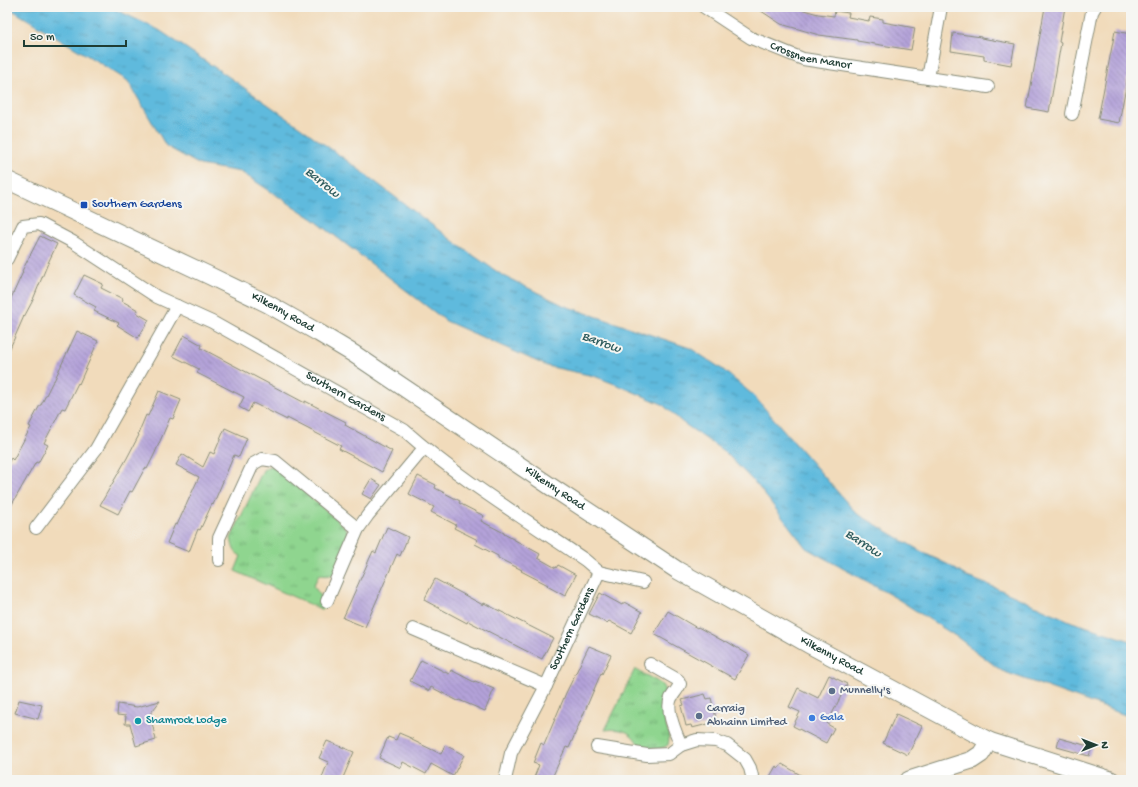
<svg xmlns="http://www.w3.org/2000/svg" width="1138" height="787" font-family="'Gochi Hand',sans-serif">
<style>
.grass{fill:url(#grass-tufts);stroke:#578962}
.water{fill:url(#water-ripples);stroke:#3f7c88}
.building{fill:url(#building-back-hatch)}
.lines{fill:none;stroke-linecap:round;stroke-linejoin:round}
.street-casing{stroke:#888c78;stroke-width:14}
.secondary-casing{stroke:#888c78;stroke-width:19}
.street{stroke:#fff;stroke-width:12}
.secondary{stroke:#fff;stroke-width:17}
.transit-dot{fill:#1a4fb4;stroke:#f6f6f2;stroke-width:1.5}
.service-dot{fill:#5c6f8a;stroke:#f6f6f2;stroke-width:1.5}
.shop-dot{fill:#3f7fe0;stroke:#f6f6f2;stroke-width:1.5}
.culture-dot{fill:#0f9aa8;stroke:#f6f6f2;stroke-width:1.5}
.labels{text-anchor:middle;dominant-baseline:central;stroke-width:4;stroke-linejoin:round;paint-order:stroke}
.street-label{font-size:12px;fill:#1f3d34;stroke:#f6f6f2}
.transit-label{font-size:12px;fill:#164399;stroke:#f6f6f2;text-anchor:start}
.service-label{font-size:12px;fill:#4e5e75;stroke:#f6f6f2;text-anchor:start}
.shop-label{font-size:12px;fill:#366cbe;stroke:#f6f6f2;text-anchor:start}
.culture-label{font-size:12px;fill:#0d838f;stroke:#f6f6f2;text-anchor:start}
.water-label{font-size:13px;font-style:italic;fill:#2f5c5e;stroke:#f6f6f2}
</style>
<defs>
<pattern id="grass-tufts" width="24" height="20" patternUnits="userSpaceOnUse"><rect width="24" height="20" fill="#8fd58f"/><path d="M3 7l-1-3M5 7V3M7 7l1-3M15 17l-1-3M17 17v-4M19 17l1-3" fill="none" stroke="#74ae76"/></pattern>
<pattern id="water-ripples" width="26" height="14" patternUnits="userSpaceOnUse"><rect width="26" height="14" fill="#5fbadd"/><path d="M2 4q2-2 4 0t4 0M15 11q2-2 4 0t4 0" fill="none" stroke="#4e98b4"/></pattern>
<pattern id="building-back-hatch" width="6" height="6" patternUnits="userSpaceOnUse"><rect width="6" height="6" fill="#b4a2d9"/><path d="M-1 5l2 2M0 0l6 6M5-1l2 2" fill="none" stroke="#9285b1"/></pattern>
</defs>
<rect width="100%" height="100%" fill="#f6f6f2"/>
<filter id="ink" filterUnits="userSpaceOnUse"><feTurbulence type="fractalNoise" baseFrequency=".025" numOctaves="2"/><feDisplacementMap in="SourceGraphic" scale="8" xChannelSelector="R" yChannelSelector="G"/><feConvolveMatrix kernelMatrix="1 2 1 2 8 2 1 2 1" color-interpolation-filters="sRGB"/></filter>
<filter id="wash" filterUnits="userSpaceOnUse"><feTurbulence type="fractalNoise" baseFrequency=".012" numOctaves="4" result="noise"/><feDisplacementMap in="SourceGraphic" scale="16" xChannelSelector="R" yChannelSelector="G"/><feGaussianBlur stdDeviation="0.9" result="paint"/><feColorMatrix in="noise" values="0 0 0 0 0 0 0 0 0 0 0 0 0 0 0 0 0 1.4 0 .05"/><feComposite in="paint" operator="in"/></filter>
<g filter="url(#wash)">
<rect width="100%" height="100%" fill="#f1dbbb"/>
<g class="grass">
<path d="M 269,466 L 275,467 L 280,471 L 344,526 L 351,537 L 334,575 L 330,576 L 319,575 L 313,586 C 320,594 324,599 323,610 L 235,571 L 241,556 C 233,552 233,547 231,538 L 263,470 Z"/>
<path d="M 635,669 C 641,673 658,681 662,685 C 665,689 666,695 665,700 C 664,707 662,712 664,718 C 666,730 671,733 668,745 C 660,751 649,748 640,747 C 632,731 622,728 605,730 Z"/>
</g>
<polygon class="water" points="7,7 110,7 159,30 229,77 300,127 349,162 461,247 502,275 565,306 690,348 722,369 753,395 856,513 924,553 949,565 967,577 994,587 1072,622 1131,641 1131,717 1002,671 957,637 896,598 806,548 758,486 725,452 683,423 662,404 620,386 594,376 547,366 446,321 313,219 241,172 200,165 166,146 128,81 98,62"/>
<g id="blocks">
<g class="building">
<polygon points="755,7 793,7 818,14 834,16 835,11 849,13 848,17 869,21 870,17 883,19 883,22 915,28 911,50 857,41 857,40 819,35 781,24"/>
<polygon points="1045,7 1065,7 1059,42 1061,43 1049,112 1027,108"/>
<polygon points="1115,31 1131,34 1131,60 1119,123 1098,119"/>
<polygon points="953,33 981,37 981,38 1015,44 1011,65 984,60 984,56 951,51"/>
<polygon points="40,236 57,244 48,263 32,302 24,317 24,316 7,355 7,307 23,272 22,271"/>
<polygon points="84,275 103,284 101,288 123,299 122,301 138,310 137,313 149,320 138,338 117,325 119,323 94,311 96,307 74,295"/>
<polygon points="77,331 98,341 79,384 78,383 65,409 62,408 44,443 48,445 38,463 36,462 7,513 7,465 11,458 13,460 31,427 29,426 40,405 41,405 53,381 54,381"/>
<polygon points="184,335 202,345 201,348 305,403 305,401 346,422 345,425 392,451 382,472 339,449 341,446 287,418 287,420 253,403 248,412 239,407 244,397 197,373 199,369 173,356"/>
<polygon points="159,391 181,400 173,419 170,418 154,455 147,469 145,468 132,492 130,491 118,514 100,505 127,458 139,435 138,434 146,415 148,416"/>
<polygon points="225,428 247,438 239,457 234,455 213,505 212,504 200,530 198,529 189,552 167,543 175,524 177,525 199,477 176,465 182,454 203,467 210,452 214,454"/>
<polygon points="418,476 436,485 435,488 460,501 459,503 484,516 481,521 504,533 504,534 540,554 538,558 556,568 558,565 576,575 565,596 547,586 548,585 521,571 522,570 498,558 498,556 475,544 478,540 454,528 456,525 431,512 434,507 409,494"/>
<polygon points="371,479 381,485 371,499 362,494"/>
<polygon points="387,527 408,537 400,556 397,554 365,627 343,618 373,551 376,553"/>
<polygon points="435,579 483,605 484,603 553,638 542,659 468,621 467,623 424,600"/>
<polygon points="600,593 622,605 624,602 642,612 631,633 609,621 607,623 589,614"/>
<polygon points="668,611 697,628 698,627 725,642 726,641 749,655 735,679 654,634"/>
<polygon points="589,646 611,655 602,674 601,673 569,748 566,747 551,780 533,780 539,765 533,763 541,743 544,745 566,693"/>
<polygon points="421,660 449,674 451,670 474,682 475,681 494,689 485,711 459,700 458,701 431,687 429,691 410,681"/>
<polygon points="829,675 847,684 827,724 834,728 826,743 793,726 800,712 789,707 798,688 818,698"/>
<polygon points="705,694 707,699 711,698 716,718 711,719 712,723 692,728 691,725 686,726 681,706 684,705 682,700"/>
<polygon points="19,700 42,705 38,719 15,713"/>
<polygon points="160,701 150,714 156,740 136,746 130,724 125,724 126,716 117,715 118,704 137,707"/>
<polygon points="896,714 922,726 908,755 883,743"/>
<polygon points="399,733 413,739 412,740 441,754 445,745 464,755 453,776 431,764 426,774 403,762 401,768 379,758 388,737 396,740"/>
<polygon points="1059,738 1092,747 1089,756 1057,747"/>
<polygon points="327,741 354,752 342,780 321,780 328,762 319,758"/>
<polygon points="782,764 809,780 768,780 776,766 779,768"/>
</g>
</g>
</g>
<g filter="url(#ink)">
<use href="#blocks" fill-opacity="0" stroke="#888c78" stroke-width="1"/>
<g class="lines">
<g class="street-casing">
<g id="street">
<path id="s1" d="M 704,7 L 751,38 L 803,59 L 928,78 L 941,7"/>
<polyline points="928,78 988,87"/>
<polyline points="1072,114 1092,12 1095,7"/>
<path id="s2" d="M 7,259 L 23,226 L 39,224 L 73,242 L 157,297 L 212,322 L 404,430 C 459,479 524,518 585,560 L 599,572"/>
<polyline points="36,528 96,449 177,306"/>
<polyline points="219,560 219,538 253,464 262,459 275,461 358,529"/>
<polyline points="327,601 358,529 368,515 424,448"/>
<polyline points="413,629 546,686"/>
<path d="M 650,664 L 678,680 L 680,684 C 678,689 674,693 671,698 C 665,710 676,733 681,745"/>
<polyline points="597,747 647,755 669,754 681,745 697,740 716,741 727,745 745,759 750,768 753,780"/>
<path id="s3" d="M 505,780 L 511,753 L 546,686 L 599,572 L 643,582"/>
</g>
</g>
<g class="secondary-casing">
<g id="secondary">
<path id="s4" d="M 7,180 L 206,274 L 268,304 L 319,333 L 354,354 L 556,490 L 677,570 L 810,645 L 989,741 L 1111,780"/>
<polyline points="909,780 972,760 981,754 989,741"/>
</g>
</g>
<use href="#street" class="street"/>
<use href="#secondary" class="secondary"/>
</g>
</g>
<rect class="transit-dot" x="80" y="201" width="8" height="8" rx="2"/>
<g class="service-dot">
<circle cx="832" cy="691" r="4"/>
<circle cx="699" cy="716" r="4"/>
</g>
<circle class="shop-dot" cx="812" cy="718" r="4"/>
<circle class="culture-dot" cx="138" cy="721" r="4"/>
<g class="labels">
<g class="street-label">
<text stroke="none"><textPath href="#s1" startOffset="119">Crossneen Manor</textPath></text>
<text stroke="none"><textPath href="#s4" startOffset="306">Kilkenny Road</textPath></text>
<text stroke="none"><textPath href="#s2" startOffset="405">Southern Gardens</textPath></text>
<text stroke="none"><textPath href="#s4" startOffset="630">Kilkenny Road</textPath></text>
<text stroke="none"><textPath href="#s3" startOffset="166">Southern Gardens</textPath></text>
<text stroke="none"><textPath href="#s4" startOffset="954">Kilkenny Road</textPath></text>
</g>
<g class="transit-label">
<text x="92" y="205">Southern Gardens</text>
</g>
<g class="service-label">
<text x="840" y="691">Munnelly's</text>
<text x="707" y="709">Carraig<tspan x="707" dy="14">Abhainn Limited</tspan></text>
</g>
<g class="shop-label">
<text x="820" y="718">Gala</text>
</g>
<g class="culture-label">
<text x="146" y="721">Shamrock Lodge</text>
</g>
<g class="water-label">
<text transform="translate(322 183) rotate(39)">Barrow</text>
<text transform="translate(601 343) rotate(20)">Barrow</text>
<text transform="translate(863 544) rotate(34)">Barrow</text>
</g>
</g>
<rect width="1138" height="787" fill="none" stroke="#f6f6f2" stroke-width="24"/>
<g transform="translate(1096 745) rotate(90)" stroke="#f6f6f2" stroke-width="3" paint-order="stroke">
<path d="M0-3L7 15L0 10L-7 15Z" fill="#1f3d34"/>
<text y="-6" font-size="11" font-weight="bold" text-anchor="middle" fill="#1f3d34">N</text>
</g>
<path d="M24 40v6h102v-6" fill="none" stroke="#1f3d34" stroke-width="2"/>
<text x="30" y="40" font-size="12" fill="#1f3d34" stroke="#f6f6f2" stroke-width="3" paint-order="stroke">50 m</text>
</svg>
